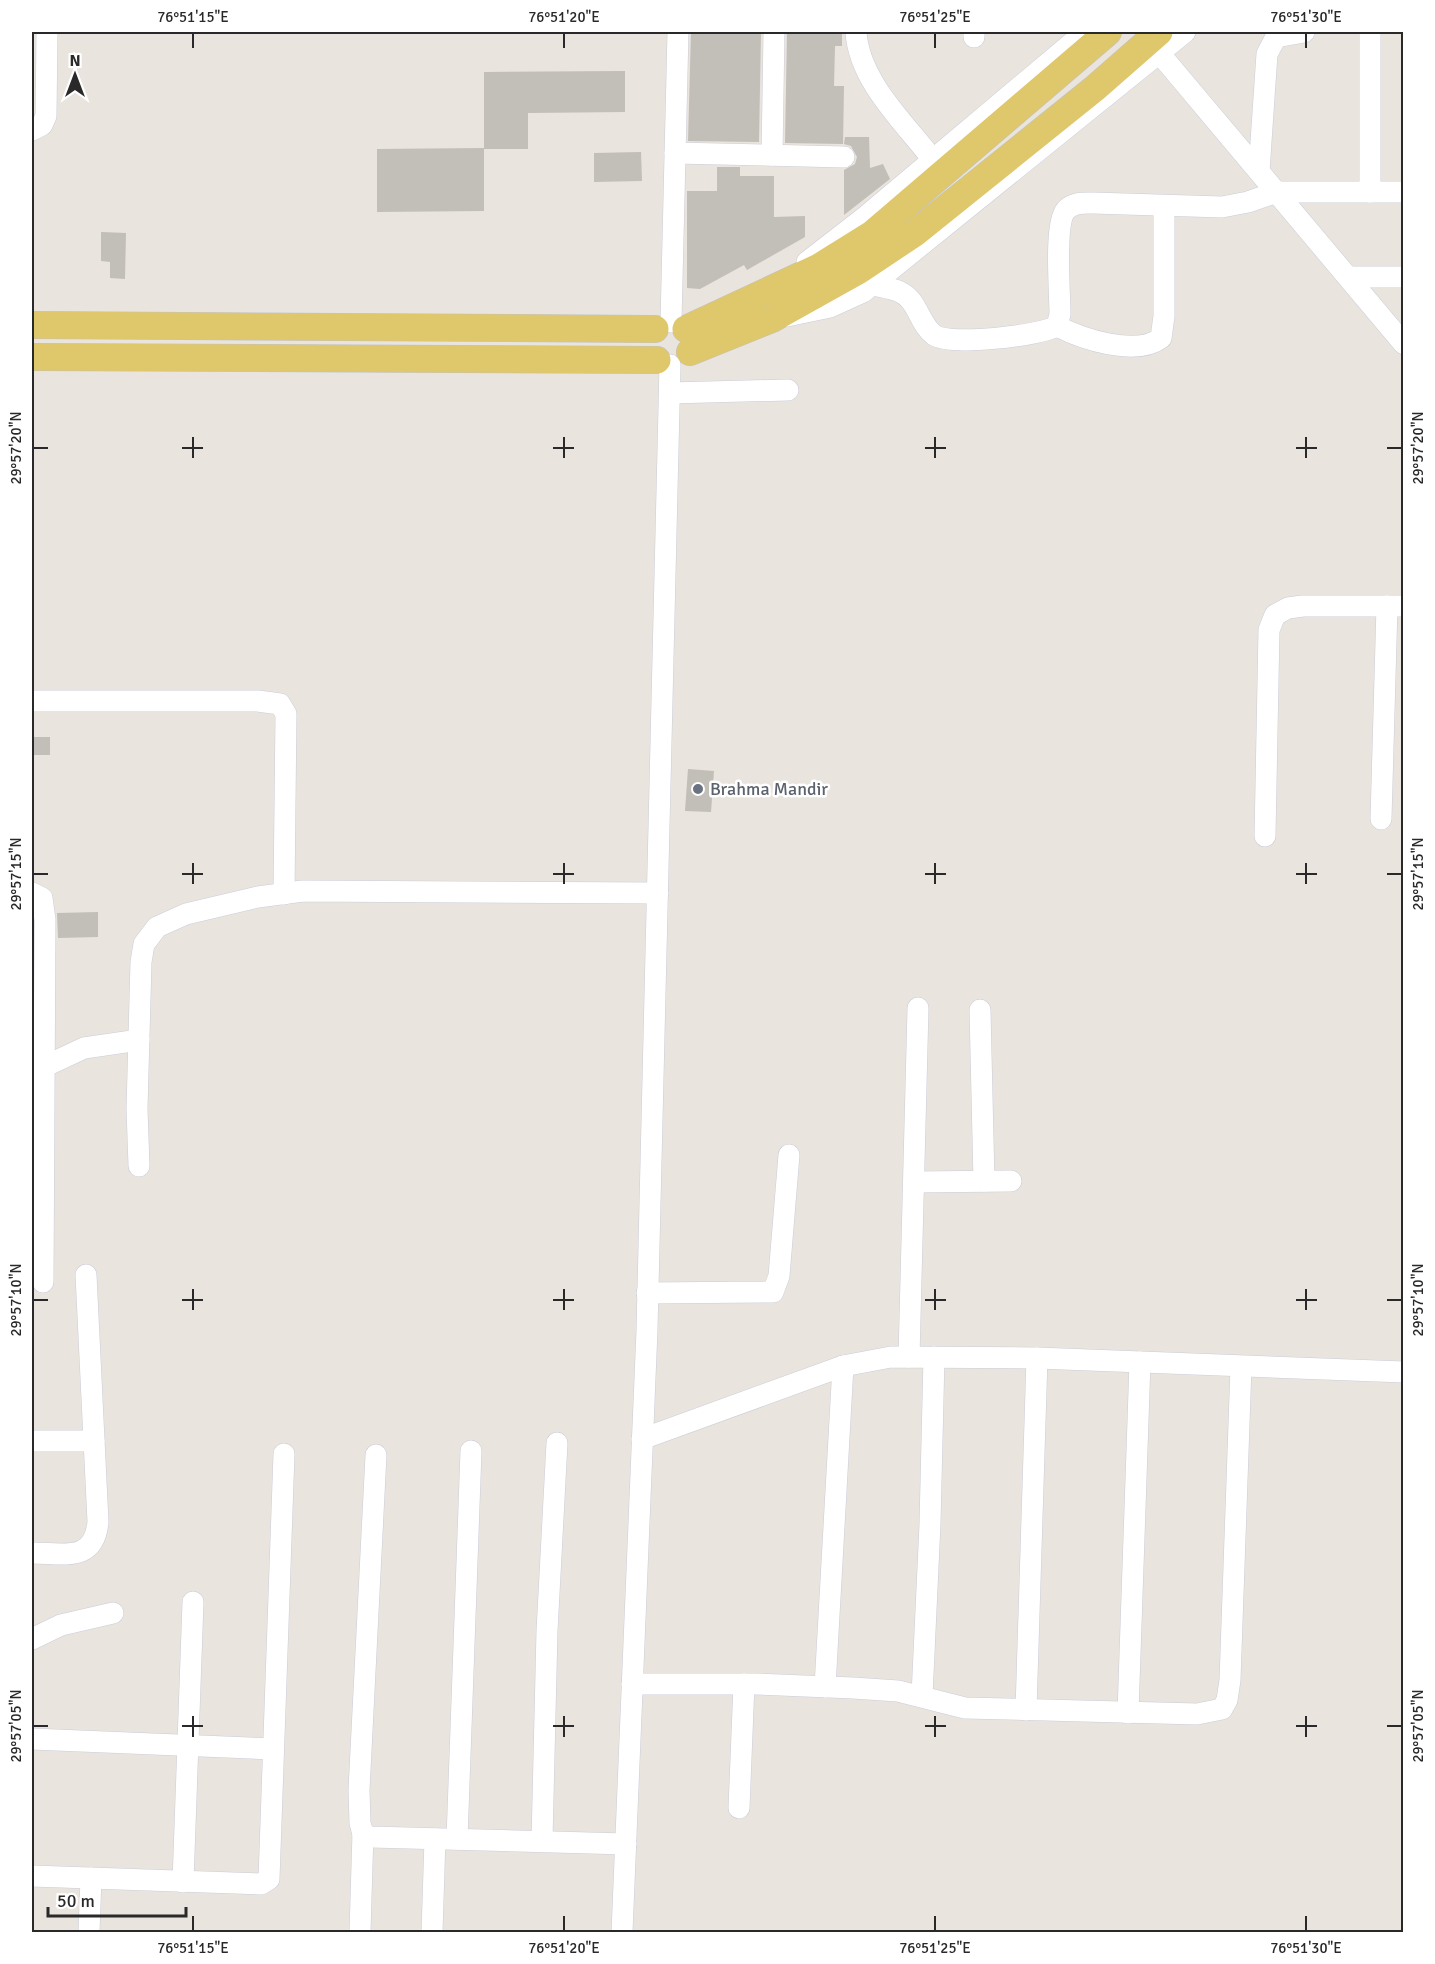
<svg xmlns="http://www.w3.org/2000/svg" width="1435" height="1964" font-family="Signika,sans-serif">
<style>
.building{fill:#c2beb8}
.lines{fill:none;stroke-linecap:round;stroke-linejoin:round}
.minor-casing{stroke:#cbcdd9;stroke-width:22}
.major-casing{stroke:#c3c3c3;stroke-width:28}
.minor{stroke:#fff;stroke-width:21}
.major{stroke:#dfc76c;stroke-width:27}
.ticks{fill:none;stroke:#292929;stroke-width:2}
.worship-dot{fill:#6b7280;stroke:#fff;stroke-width:2}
.labels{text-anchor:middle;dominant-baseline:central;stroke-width:5;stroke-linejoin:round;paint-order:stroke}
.worship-label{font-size:18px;fill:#5b616d;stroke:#fff;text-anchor:start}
.neatline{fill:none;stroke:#292929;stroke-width:2}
.ticks-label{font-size:15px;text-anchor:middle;fill:#292929}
</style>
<rect width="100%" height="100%" fill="#e9e4dd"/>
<g class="building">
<polygon points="691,32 761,32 759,142 688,141"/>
<polygon points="787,32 842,32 842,46 835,46 834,86 844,86 843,144 785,143"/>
<polygon points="625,71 625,112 528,113 528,149 484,149 484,72"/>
<polygon points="845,137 869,137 870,168 883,164 890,179 844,215 844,170 855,164 857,157 851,146 844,144"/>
<polygon points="484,148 484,211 377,212 377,149"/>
<polygon points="641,152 642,181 594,182 594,153"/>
<polygon points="717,167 740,167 740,176 774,176 774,217 805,216 805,237 747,270 744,265 700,289 687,288 687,191 717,191"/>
<polygon points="101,232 126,233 125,279 110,278 110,262 101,261"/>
<rect x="32" y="737" width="18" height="18"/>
<polygon points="688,769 714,771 711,812 685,811"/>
<polygon points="98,912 98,937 58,938 57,913"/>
</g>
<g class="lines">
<g class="minor-casing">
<g id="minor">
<path d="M 856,32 C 859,81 904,122 933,160"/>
<polyline points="974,32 974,37"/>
<polyline points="1160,54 1404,344"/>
<polyline points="32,130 42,125 46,116 47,32"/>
<polyline points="675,153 844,157"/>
<polyline points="772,155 774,32"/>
<polyline points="1259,171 1267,54 1276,37 1304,32"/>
<polyline points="1370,192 1370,32"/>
<polyline points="807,262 865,217 1085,32"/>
<polyline points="1350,277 1404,277"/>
<path d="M 873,285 C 881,287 892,288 900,292 C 918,300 919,324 934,335 C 950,346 1039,336 1057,326 L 1060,314 C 1060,294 1054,223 1066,210 C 1073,202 1084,203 1093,203 L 1222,207 L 1248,202 L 1277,192 L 1404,192"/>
<polyline points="787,316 830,307 863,292 1185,32"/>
<polyline points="671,322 678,32"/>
<path d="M 1057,326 C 1082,339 1136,357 1161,338 L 1164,316 L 1164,206"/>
<polyline points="670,393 788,390"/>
<polyline points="32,701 258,701 280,704 286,714 284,894"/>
<polyline points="1381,819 1387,606"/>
<polyline points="1265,836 1269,630 1275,615 1288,608 1303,606 1404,606"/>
<polyline points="32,893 42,898 45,920 43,1282"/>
<polyline points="980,1010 984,1181"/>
<polyline points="35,1071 84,1048 139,1040"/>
<polyline points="139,1166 137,1109 141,962 144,944 157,927 186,914 258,897 303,891 658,893"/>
<polyline points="915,1182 1011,1181"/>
<polyline points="647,1293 773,1292 779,1276 789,1155"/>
<polyline points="909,1357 918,1008"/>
<polyline points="642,1439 843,1366 891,1357 1037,1358 1404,1372"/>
<polyline points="32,1441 94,1441"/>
<polyline points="376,1455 359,1790 360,1823 363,1834 371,1837 626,1844"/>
<path d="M 32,1553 C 64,1553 94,1563 98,1522 L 86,1275"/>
<polyline points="32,1639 61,1625 113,1613"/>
<polyline points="632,1684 756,1684 853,1688 898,1691 965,1708 1197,1714 1222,1709 1227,1700 1230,1680 1241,1367"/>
<polyline points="825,1687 843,1366"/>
<polyline points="922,1696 930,1524 934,1357"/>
<polyline points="1026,1710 1037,1358"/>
<polyline points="1128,1713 1140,1362"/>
<polyline points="32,1739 273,1749"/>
<polyline points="739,1808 744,1684"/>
<polyline points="457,1839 471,1451"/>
<polyline points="542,1841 547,1631 557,1443"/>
<polyline points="32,1876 261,1884 269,1879 284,1454"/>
<polyline points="183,1882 193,1602"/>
<polyline points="89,1932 91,1878"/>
<polyline points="360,1932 363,1832"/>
<polyline points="432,1932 435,1839"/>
<polyline points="622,1932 647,1330 670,365"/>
</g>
</g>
<g class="major-casing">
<g id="major">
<polyline points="32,325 655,329"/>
<polyline points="686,329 819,267 872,234 1108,32"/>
<polyline points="690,352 772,319 858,271 915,233 1094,89 1159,32"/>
<polyline points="32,357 657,360"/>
</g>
</g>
<use href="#minor" class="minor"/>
<use href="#major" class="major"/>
</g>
<path class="ticks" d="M 193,33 L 193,48M 564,33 L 564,48M 935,33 L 935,48M 1306,33 L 1306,48M 193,437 L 193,458M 564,437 L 564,458M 935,437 L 935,458M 1306,437 L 1306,458M 33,448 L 48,448M 182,448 L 203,448M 553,448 L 574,448M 925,448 L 946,448M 1296,448 L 1317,448M 1387,448 L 1402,448M 193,863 L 193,884M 564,863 L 564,884M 935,863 L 935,884M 1306,863 L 1306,884M 33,874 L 48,874M 182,874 L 203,874M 553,874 L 574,874M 925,874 L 946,874M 1296,874 L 1317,874M 1387,874 L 1402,874M 193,1289 L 193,1310M 564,1289 L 564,1310M 935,1289 L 935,1310M 1306,1289 L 1306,1310M 33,1300 L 48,1300M 182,1300 L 203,1300M 553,1300 L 574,1300M 925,1300 L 946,1300M 1296,1300 L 1317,1300M 1387,1300 L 1402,1300M 193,1716 L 193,1737M 564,1716 L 564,1737M 935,1716 L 935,1737M 1306,1716 L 1306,1737M 33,1726 L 48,1726M 182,1726 L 203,1726M 553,1726 L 574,1726M 925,1726 L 946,1726M 1296,1726 L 1317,1726M 1387,1726 L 1402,1726M 193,1916 L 193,1931M 564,1916 L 564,1931M 935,1916 L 935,1931M 1306,1916 L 1306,1931"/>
<circle class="worship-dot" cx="698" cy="789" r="6"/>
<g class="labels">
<g class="worship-label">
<text x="710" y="789">Brahma Mandir</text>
</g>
</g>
<rect width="1435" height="1964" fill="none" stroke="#ffffff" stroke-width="66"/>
<g transform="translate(75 75)" stroke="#ffffff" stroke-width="4.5" paint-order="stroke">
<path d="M0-4.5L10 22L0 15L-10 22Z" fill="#292929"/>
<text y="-9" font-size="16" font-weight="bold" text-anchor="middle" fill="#292929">N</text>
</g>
<path d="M48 1907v9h138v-9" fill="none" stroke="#292929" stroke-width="3"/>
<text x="57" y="1907" font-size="18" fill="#292929" stroke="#ffffff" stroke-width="4.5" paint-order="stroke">50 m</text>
<rect x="33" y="33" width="1369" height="1898" class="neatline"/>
<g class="ticks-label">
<text x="193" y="22">76°51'15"E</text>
<text x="564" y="22">76°51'20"E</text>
<text x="935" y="22">76°51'25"E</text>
<text x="1306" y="22">76°51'30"E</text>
<text transform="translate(16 448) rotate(-90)" y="5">29°57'20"N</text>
<text transform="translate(1418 448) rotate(-90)" y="5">29°57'20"N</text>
<text transform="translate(16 874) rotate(-90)" y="5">29°57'15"N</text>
<text transform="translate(1418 874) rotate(-90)" y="5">29°57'15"N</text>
<text transform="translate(16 1300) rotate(-90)" y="5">29°57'10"N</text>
<text transform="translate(1418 1300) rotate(-90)" y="5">29°57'10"N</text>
<text transform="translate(16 1726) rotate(-90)" y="5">29°57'05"N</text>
<text transform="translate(1418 1726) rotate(-90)" y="5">29°57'05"N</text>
<text x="193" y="1953">76°51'15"E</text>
<text x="564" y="1953">76°51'20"E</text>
<text x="935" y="1953">76°51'25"E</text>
<text x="1306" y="1953">76°51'30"E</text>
</g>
</svg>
